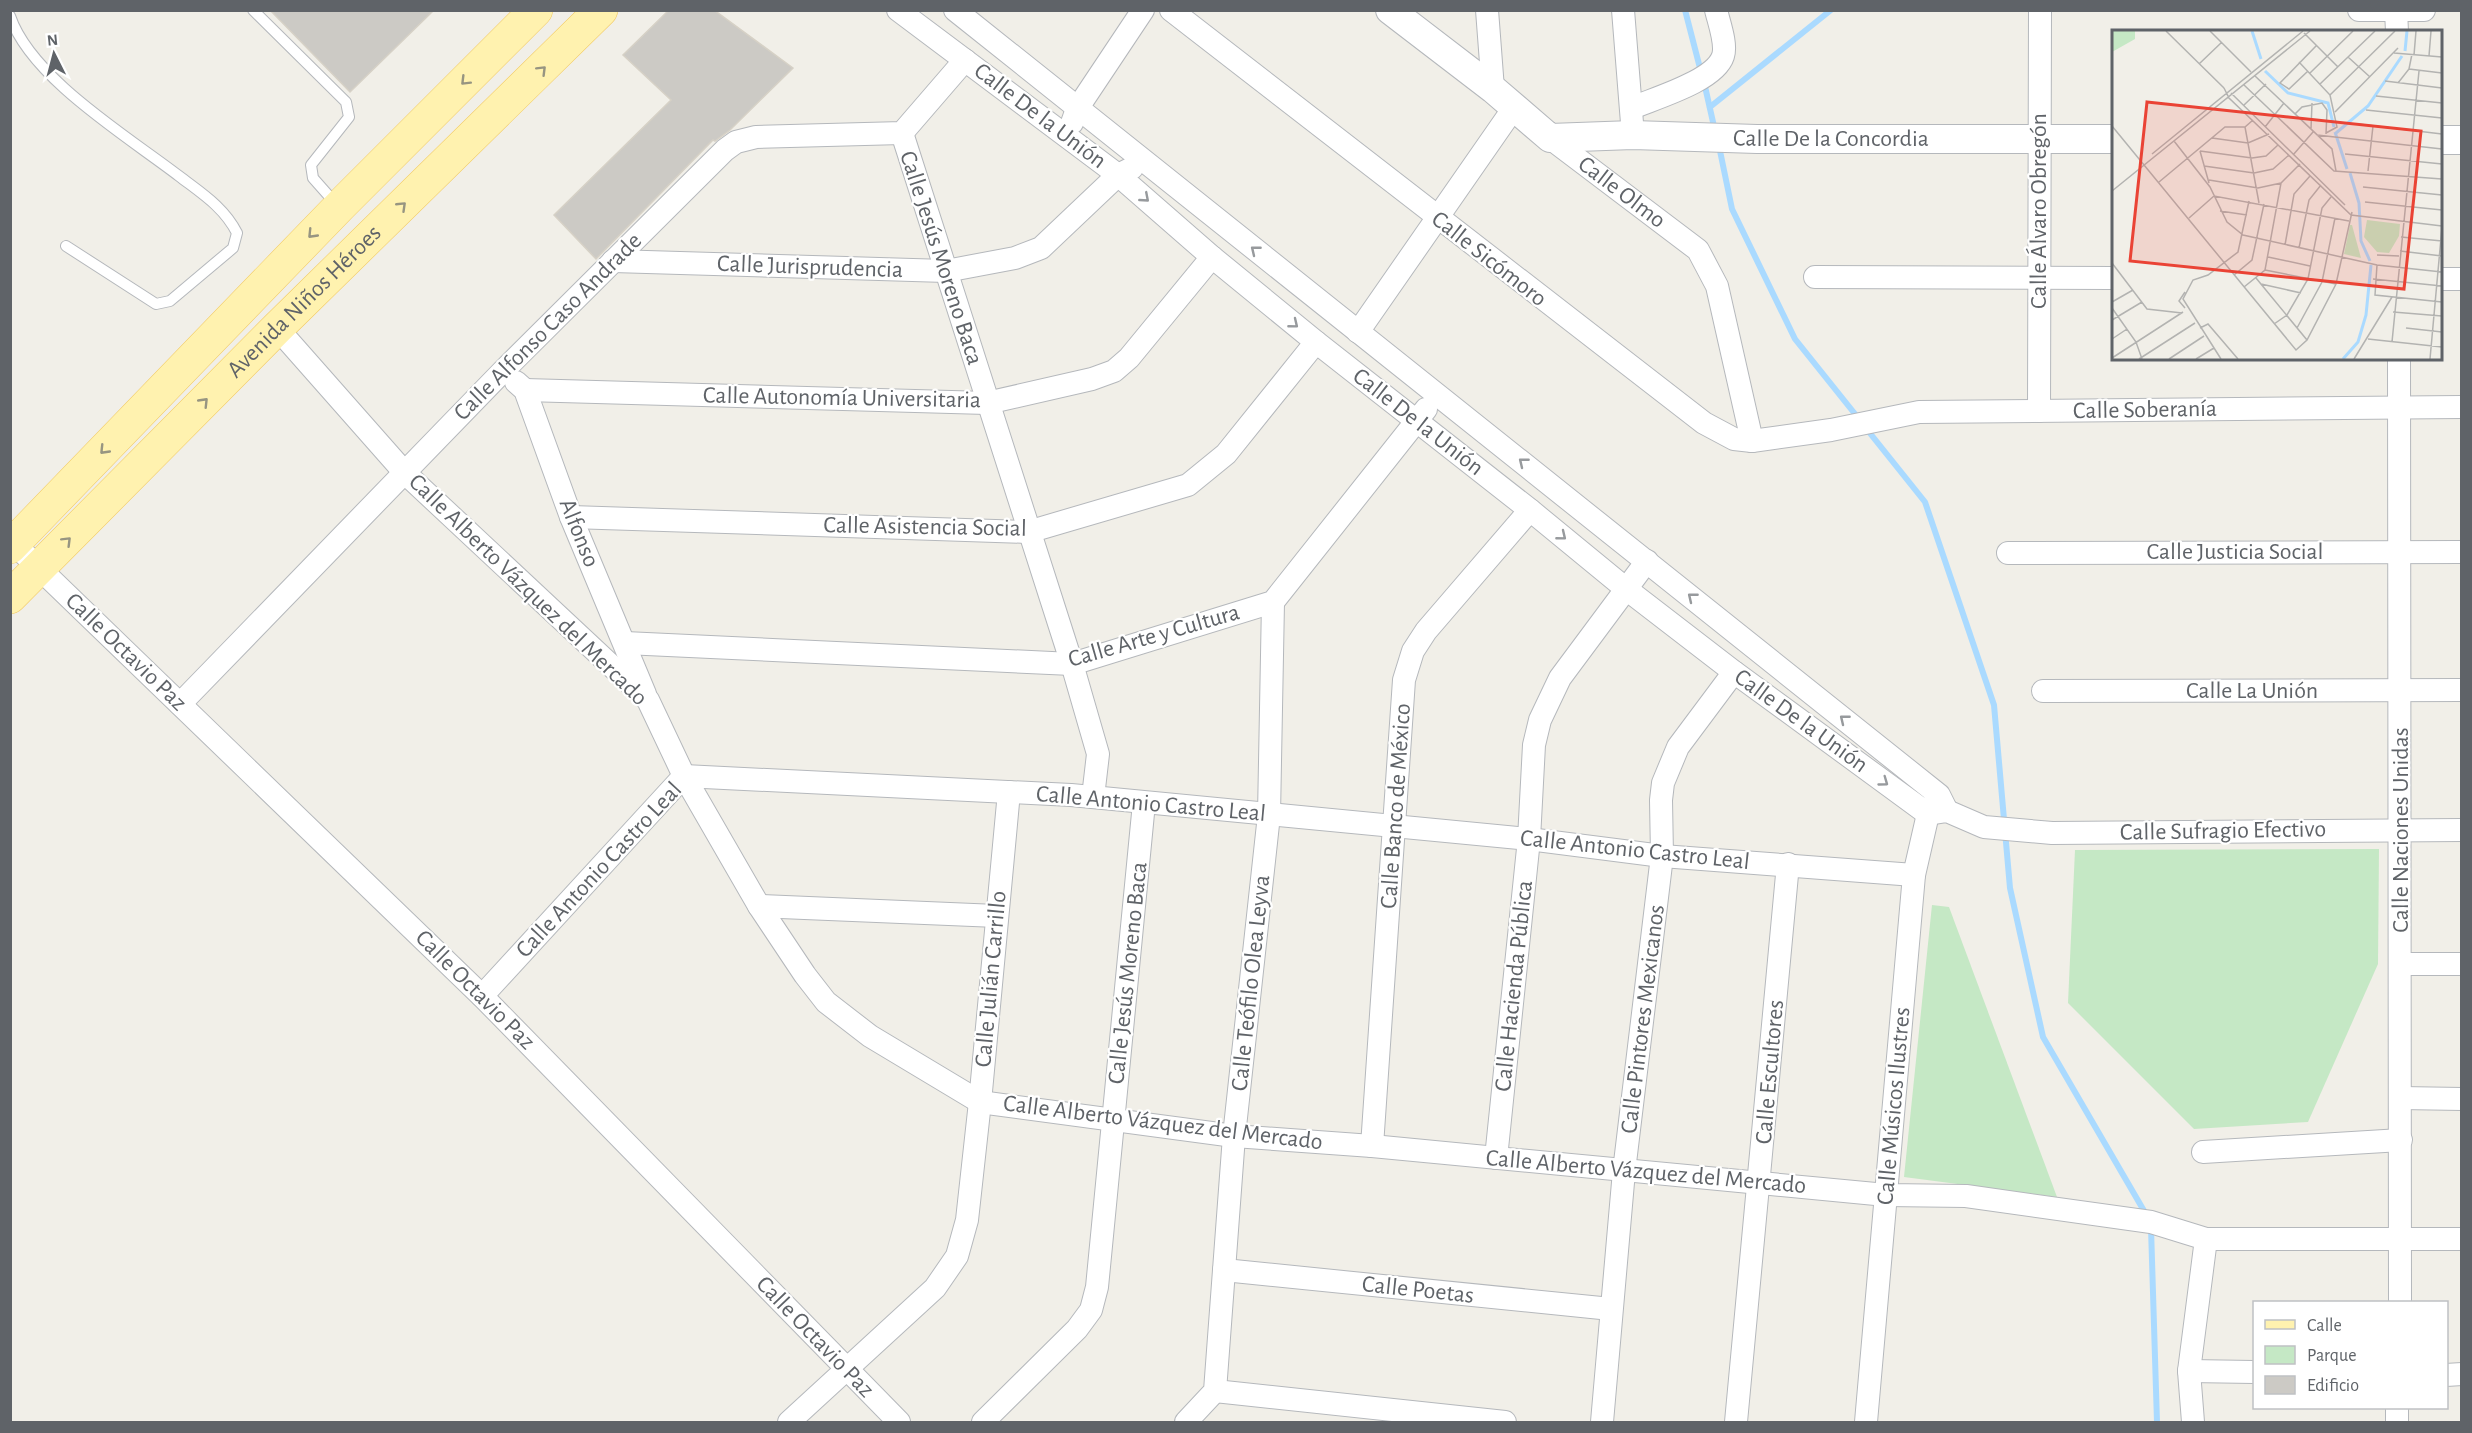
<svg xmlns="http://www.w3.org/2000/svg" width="2472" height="1433" font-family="'Alegreya Sans',sans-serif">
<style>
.green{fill:#c5e8c5}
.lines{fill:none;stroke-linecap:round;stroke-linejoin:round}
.stream{stroke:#aadaff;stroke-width:6}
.building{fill:#cccac5;stroke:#d6d1c6;stroke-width:1.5}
.service-casing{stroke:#b5b8bc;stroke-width:12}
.minor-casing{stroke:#b5b8bc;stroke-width:24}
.tertiary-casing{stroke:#b5b8bc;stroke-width:30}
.primary-casing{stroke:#f2c960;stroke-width:34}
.service{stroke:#fff;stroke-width:10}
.minor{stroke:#fff;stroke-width:22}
.tertiary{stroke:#fff;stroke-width:28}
.primary{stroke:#fff2af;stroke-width:33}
.oneway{stroke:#979581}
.oneway2{stroke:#979a9d}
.labels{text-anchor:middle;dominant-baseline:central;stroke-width:4.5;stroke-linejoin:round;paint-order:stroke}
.street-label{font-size:24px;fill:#5f6368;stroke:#fff}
.inset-river{fill:none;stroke:#aadaff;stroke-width:3}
.inset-road{fill:none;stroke:#b3b3b1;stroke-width:1.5}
.view{fill:#ea4335;fill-opacity:0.15;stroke:#ea4335;stroke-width:3}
.inset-edge{fill:none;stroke:#5f6368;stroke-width:3}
</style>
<rect width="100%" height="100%" fill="#f1efe8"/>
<g class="green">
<polygon points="2379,849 2378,964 2308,1122 2194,1129 2068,1003 2075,850"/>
<polygon points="1932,905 1949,907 2057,1197 1904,1177"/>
</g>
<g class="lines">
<g class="stream">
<polyline points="1685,10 1701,72"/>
<polyline points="1704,82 1715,131"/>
<polyline points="1710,107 1831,10"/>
<polyline points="1719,146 1732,209 1795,339 1859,419"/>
<polyline points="1865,427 1925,502 1994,705 2010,888 2043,1037 2147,1216"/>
<polyline points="2151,1228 2157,1422"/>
</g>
</g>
<g class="building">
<polygon points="270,10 434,10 350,92"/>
<polygon points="669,10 714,10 793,68 730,130 715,141 713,140 596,259 554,215 671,100 623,55"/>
</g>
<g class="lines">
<g class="service-casing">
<g id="service">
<polyline points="253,10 346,102 349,117 311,165 313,178 336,204"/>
<path d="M 10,16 C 31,78 127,136 179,176 C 201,193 224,207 237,233 L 233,248 L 170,301 L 156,304 L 66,246"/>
</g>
</g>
<g class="minor-casing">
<g id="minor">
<polyline points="898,10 1118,175 1212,257 1316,342 1530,510 1625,588 1734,672 1928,814 1947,811 1984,827 2052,833 2462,830"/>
<polyline points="955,10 1939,795 1947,811"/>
<polyline points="1171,10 1704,423 1734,439 1752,441 1831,430 1919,412 2462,407"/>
<polyline points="1487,10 1493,89"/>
<polyline points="1623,10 1632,123"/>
<polyline points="2359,10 2424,10"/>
<polyline points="2396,10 2397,32"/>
<path d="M 1632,108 C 1655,98 1715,81 1723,56 C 1727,44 1719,23 1716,10"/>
<polyline points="1072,123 1077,109 1143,10"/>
<polyline points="902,133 1072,664 1098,754 1093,797"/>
<path id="s1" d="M 1550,138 L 1698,250 L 1717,286 L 1752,441"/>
<polyline points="613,261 946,271 1015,258 1041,248 1118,175 1132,168"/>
<polyline points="1815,277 2114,278"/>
<polyline points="2440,279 2462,279"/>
<polyline points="277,328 405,473 648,700 684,776 759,906 805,975 826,1002 870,1036 980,1102 1234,1136 1372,1146 1886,1195 1966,1196 2151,1222 2206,1239 2462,1239"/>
<polyline points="1358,332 1513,109"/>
<polyline points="2399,358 2400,1302"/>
<polyline points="516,382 525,390 571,517 645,694"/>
<polyline points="525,390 987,403 1092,379 1114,371 1129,358 1212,257"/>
<polyline points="2039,411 2040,10"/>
<polyline points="571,517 1028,532 1188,485 1226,454 1316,342"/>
<polyline points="10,540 482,996 899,1422"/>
<polyline points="2008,553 2462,552"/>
<polyline points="625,643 1072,664 1273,602 1426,409"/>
<polyline points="2043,691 2462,690"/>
<polyline points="180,704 503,371 725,150 736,142 756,137 902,133 965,60"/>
<polyline points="759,906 997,916"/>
<polyline points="2401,964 2462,964"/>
<polyline points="482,996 684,776 1071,795 1529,839 1662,856 1914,875"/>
<polyline points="2401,1098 2462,1099"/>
<polyline points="1372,1146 1404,680 1413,651 1426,631 1530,510"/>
<polyline points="2203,1152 2401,1140"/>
<polyline points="1496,1158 1529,839 1534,745 1540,720 1560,678 1647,561"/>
<polyline points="1224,1270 1611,1309"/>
<polyline points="2189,1371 2254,1372"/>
<polyline points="2446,1375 2462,1374"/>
<polyline points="1215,1391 1505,1422"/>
<polyline points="789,1422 935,1288 957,1256 967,1220 980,1102 1009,792"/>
<polyline points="983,1422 1077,1329 1091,1310 1097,1287 1144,803"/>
<polyline points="1186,1422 1215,1391 1234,1136 1269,815 1273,602"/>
<polyline points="1602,1422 1624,1171 1662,856 1661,800 1663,783 1678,747 1734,672"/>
<polyline points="1736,1422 1788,864"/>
<polyline points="1866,1422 1914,875 1928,814 1935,801"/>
<polyline points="2193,1422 2189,1371 2206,1239"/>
<polyline points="2397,1422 2397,1408"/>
</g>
</g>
<g class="tertiary-casing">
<g id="tertiary">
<path id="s2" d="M 1390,10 L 1493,89 L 1550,138 L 1633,135 L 1757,139 L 2114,139"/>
<polyline points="2440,140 2462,140"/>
</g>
</g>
<g class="primary-casing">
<g id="primary">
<polyline points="10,547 339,207 536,10"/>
<path id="s3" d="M 10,597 L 277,328 L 601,10"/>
</g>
</g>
<use href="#service" class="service"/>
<use href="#minor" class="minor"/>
<use href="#tertiary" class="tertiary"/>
<use href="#primary" class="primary"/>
</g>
<defs><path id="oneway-chevron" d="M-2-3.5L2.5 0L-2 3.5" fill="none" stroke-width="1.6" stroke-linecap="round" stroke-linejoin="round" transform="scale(1.5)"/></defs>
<g class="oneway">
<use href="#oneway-chevron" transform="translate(542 70) rotate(-45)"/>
<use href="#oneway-chevron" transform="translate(465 81) rotate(135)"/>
<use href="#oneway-chevron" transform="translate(402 206) rotate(-44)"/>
<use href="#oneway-chevron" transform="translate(312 234) rotate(134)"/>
<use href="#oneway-chevron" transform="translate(204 402) rotate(-46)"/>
<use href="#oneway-chevron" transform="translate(104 450) rotate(134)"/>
<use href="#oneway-chevron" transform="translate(67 541) rotate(-45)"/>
</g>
<g class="oneway2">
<use href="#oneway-chevron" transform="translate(1145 198) rotate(41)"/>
<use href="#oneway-chevron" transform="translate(1255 250) rotate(-141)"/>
<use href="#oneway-chevron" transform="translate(1294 324) rotate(39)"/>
<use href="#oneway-chevron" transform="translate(1523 462) rotate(-141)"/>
<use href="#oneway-chevron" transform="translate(1562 536) rotate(39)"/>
<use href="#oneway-chevron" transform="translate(1692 597) rotate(-141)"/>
<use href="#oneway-chevron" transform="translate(1844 719) rotate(-141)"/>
<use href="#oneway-chevron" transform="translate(1884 782) rotate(36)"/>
</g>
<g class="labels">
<g class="street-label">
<text transform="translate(1040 116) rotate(37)">Calle De la Unión</text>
<text stroke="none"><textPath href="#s2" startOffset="486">Calle De la Concordia</textPath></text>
<text stroke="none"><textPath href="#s1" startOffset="90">Calle Olmo</textPath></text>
<text transform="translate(2039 211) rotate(-90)">Calle Álvaro Obregón</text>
<text transform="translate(941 258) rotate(72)">Calle Jesús Moreno Baca</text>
<text transform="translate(1489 259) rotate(38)">Calle Sicómoro</text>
<text transform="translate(810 267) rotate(2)">Calle Jurisprudencia</text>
<text stroke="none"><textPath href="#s3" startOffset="417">Avenida Niños Héroes</textPath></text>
<text transform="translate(548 327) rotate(-45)">Calle Alfonso Caso Andrade</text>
<text transform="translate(842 398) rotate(1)">Calle Autonomía Universitaria</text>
<text transform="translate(2145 410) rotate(-1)">Calle Soberanía</text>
<text transform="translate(1418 422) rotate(38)">Calle De la Unión</text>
<text transform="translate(925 527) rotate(1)">Calle Asistencia Social</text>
<text transform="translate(579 533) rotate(68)">Alfonso</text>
<text x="2235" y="552">Calle Justicia Social</text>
<text transform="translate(528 590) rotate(44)">Calle Alberto Vázquez del Mercado</text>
<text transform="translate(1154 636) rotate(-16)">Calle Arte y Cultura</text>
<text transform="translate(126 652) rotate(44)">Calle Octavio Paz</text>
<text x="2252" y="691">Calle La Unión</text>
<text transform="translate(1801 721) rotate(36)">Calle De la Unión</text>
<text transform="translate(1151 804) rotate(5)">Calle Antonio Castro Leal</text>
<text transform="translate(1396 806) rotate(-86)">Calle Banco de México</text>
<text transform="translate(2401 830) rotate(-90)">Calle Naciones Unidas</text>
<text transform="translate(2223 831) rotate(-1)">Calle Sufragio Efectivo</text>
<text transform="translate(1635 850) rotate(6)">Calle Antonio Castro Leal</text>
<text transform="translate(599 870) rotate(-47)">Calle Antonio Castro Leal</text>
<text transform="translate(1128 973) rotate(-84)">Calle Jesús Moreno Baca</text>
<text transform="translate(991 979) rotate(-85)">Calle Julián Carrillo</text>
<text transform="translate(1251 983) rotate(-84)">Calle Teófilo Olea Leyva</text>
<text transform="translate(1514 986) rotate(-84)">Calle Hacienda Pública</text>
<text transform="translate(475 990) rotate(45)">Calle Octavio Paz</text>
<text transform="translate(1643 1019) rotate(-83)">Calle Pintores Mexicanos</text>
<text transform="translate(1770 1072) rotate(-85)">Calle Escultores</text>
<text transform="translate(1894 1106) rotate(-85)">Calle Músicos Ilustres</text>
<text transform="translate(1163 1123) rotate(7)">Calle Alberto Vázquez del Mercado</text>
<text transform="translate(1646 1172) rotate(5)">Calle Alberto Vázquez del Mercado</text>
<text transform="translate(1418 1290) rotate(6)">Calle Poetas</text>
<text transform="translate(815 1337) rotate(46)">Calle Octavio Paz</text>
</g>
</g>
<g transform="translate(2112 30)">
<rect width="330" height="330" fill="#f1efe8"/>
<path d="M 0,1 L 23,1 L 23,9 L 0,22 ZM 255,190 L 288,194 L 287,206 L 277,223 L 265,222 L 252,207 ZM 238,195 L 240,195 L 249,228 L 232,224 Z" fill="#c5e8c5"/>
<path class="inset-river" d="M 140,1 L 149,29M 293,21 L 295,1M 153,41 L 176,63 L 216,73 L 222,97M 223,102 L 235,139M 224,103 L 256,76 L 290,26M 238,143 L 247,173 L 249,211 L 258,231M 231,329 L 246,312 L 254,285 L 259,235"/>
<path class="inset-road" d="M 54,1 L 112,58M 98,1 L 139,42M 192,3 L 226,37M 282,23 L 330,27M 302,25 L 304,1M 317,26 L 319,1M 236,27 L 258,47M 187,32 L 218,65 L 225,97 L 214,103M 87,34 L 110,12M 297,39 L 330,43M 196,41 L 177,59 L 168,53 L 204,16M 198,43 L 241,1M 143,46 L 220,119 L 224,141M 273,51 L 330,58M 286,53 L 297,39 L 300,24M 208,54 L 263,1M 132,55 L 222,141 L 330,149M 112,58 L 117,68 L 239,185 L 330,196M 119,63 L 233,175M 218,65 L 283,1M 264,66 L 330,73M 132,75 L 154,54M 254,80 L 330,88M 223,82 L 286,18M 183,84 L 190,77 L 210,73 L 215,80 L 214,104M 246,94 L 330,104M 0,96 L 184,320 L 195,310 L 224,254 L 240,182M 133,97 L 147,173M 153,97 L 172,73M 199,99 L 200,73M 205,105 L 330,119M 100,108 L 136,113 L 157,104M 62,111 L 98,157 L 115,192 L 131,205 L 265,235 L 330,242M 88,121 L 140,128 L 154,126 L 166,115M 88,121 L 97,153M 40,124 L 191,1M 233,124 L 330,134M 181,125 L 201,102M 92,136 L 142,143 L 161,139 L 177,125M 256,141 L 261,96M 97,150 L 146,158 L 169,153 L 188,134M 47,152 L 113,97 L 133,97 L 141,90M 251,157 L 330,165M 0,161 L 198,1M 253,172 L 330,180M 108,181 L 135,185M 77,188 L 102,166 L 237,191M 289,207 L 330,211M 173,215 L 182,164 L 198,146M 187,218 L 197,170 L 209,155M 288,221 L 330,226M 265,225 L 287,226M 156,227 L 198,236M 0,233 L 35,279 L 70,283M 265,235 L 263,265 L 330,272M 153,240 L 224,254M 122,245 L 140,230 L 152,174M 144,248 L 195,310M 261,249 L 330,256M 149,254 L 189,263M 132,257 L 153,240 L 169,153M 0,272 L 21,260M 0,278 L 24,312 L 30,329M 73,278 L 67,271 L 73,262M 281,282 L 330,286M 0,290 L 30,272M 162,294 L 175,285 L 196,249 L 210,178 L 219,167M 88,298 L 96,294 L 126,329M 185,298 L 210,252 L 223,188M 294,298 L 330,302M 0,309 L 15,299M 256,309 L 330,317M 280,312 L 307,41M 0,328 L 71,282M 27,329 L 83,293M 57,329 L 92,306M 84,329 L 102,318M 109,329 L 71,269 L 81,250 L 96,245 L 126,222 L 137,171M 242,329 L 280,267M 318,329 L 330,197"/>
<path class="view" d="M 35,72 L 309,101 L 292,259 L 18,231 Z"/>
<rect width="330" height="330" class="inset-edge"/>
</g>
<rect width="2472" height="1433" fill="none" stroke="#5f6368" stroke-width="24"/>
<rect x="2253" y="1301" width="195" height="108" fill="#ffffff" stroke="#bfc1c3" stroke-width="1.5"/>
<rect x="2265" y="1320" width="30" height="9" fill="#fff2af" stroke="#bfc1c3" stroke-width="1.5"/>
<text x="2307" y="1331" font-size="18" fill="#5f6368">Calle</text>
<rect x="2265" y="1346" width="30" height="18" fill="#c5e8c5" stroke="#bfc1c3" stroke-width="1.5"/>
<text x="2307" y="1361" font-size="18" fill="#5f6368">Parque</text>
<rect x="2265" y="1376" width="30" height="18" fill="#cccac5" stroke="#bfc1c3" stroke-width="1.5"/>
<text x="2307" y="1391" font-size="18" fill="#5f6368">Edificio</text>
<g transform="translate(54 54) rotate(354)" stroke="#ffffff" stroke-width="4.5" paint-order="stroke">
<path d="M0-4.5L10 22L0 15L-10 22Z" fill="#5f6368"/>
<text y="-9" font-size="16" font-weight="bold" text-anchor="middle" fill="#5f6368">N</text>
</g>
</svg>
